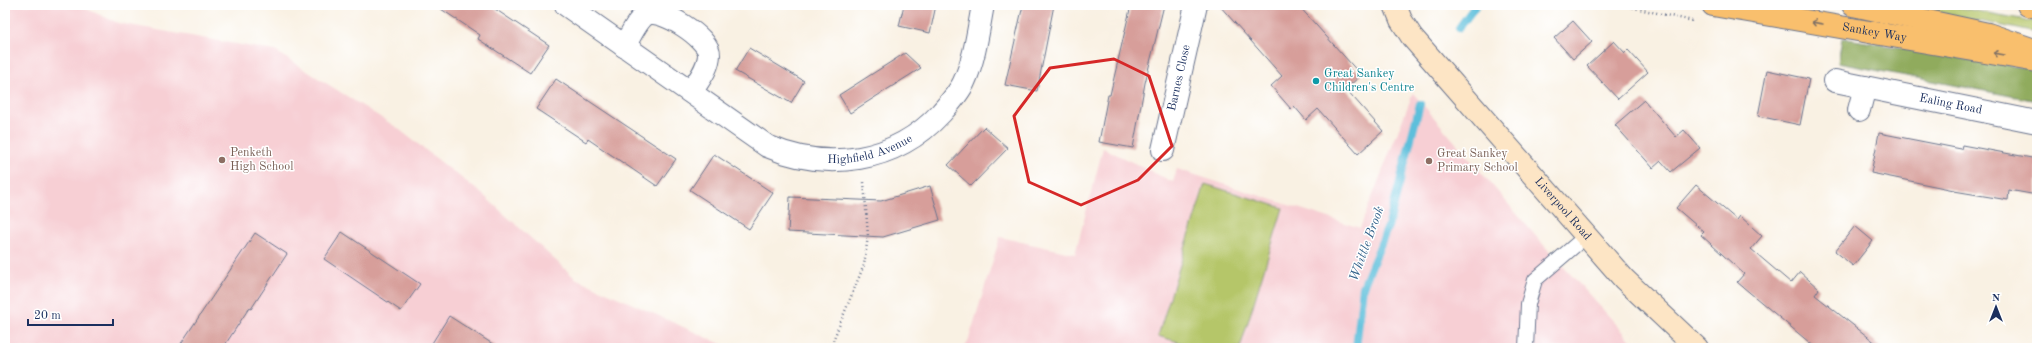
<svg xmlns="http://www.w3.org/2000/svg" width="2042" height="353" font-family="'Old Standard TT',serif">
<style>
.built{fill:#f7cfd4}
.green{fill:#b5c669;stroke:#687a64}
.forest{fill:#90ab5d;stroke:#566d5e}
.lines{fill:none;stroke-linecap:round;stroke-linejoin:round}
.stream{stroke:#5dbfdb;stroke-width:8}
.building{fill:#d79e9a}
.lane-casing{stroke:#69738d;stroke-width:16}
.street-casing{stroke:#69738d;stroke-width:24}
.secondary-casing{stroke:#69738d;stroke-width:24}
.primary-casing{stroke:#69738d;stroke-width:24}
.highway-casing{stroke:#69738d;stroke-width:24}
.path{stroke:#69738d;stroke-width:2.5;stroke-dasharray:1 3;stroke-linecap:butt}
.lane{stroke:#fff;stroke-width:14}
.street{stroke:#fff;stroke-width:22}
.secondary{stroke:#fde5c5;stroke-width:22}
.primary{stroke:#f9bf6d;stroke-width:22}
.highway{stroke:#f9bf6d;stroke-width:22}
.oneway{stroke:#7f7065}
.marked{fill:none;stroke:#d62828;stroke-width:3;stroke-linejoin:round}
.culture-dot{fill:#0f9aa8;stroke:#fff;stroke-width:1.5}
.education-dot{fill:#8d6e63;stroke:#fff;stroke-width:1.5}
.labels{text-anchor:middle;dominant-baseline:central;stroke-width:3;stroke-linejoin:round;paint-order:stroke}
.street-label{font-size:12px;fill:#1b2f5e;stroke:#fff}
.culture-label{font-size:12px;fill:#0d838f;stroke:#fff;text-anchor:start}
.education-label{font-size:12px;fill:#785e54;stroke:#fff;text-anchor:start}
.water-label{font-size:13px;font-style:italic;fill:#32618a;stroke:#fff}
</style>
<rect width="100%" height="100%" fill="#fff"/>
<filter id="ink" filterUnits="userSpaceOnUse"><feTurbulence type="fractalNoise" baseFrequency=".025" numOctaves="2"/><feDisplacementMap in="SourceGraphic" scale="8" xChannelSelector="R" yChannelSelector="G"/><feConvolveMatrix kernelMatrix="1 2 1 2 8 2 1 2 1" color-interpolation-filters="sRGB"/></filter>
<filter id="wash" filterUnits="userSpaceOnUse"><feTurbulence type="fractalNoise" baseFrequency=".012" numOctaves="4" result="noise"/><feDisplacementMap in="SourceGraphic" scale="16" xChannelSelector="R" yChannelSelector="G"/><feGaussianBlur stdDeviation="0.9" result="paint"/><feColorMatrix in="noise" values="0 0 0 0 0 0 0 0 0 0 0 0 0 0 0 0 0 1.4 0 .05"/><feComposite in="paint" operator="in"/></filter>
<g filter="url(#wash)">
<rect width="100%" height="100%" fill="#f9f1e3"/>
<g class="built">
<polygon points="5,5 78,5 118,23 275,51 396,127 482,194 575,278 730,348 5,348"/>
<polygon points="1413,93 1540,241 1638,348 964,348 968,342 1000,237 1075,254 1103,148 1173,182 1177,169 1360,228"/>
</g>
<g class="green">
<polygon points="1913,5 1945,5 2037,22 2037,33 1912,7"/>
<polygon points="1205,184 1283,208 1240,348 1199,348 1158,336"/>
</g>
<polygon class="forest" points="1842,38 2037,70 2037,101 1838,63"/>
<g class="lines">
<g class="stream">
<polyline points="1459,28 1476,5"/>
<polyline points="1356,348 1363,287 1389,224 1420,104"/>
</g>
</g>
<g id="blocks">
<g class="building">
<polygon points="435,5 489,5 549,45 530,73 478,39 480,35"/>
<polygon points="904,5 936,5 930,33 899,26"/>
<polygon points="1023,5 1054,5 1037,91 1005,85"/>
<polygon points="1131,5 1164,5 1145,83 1133,148 1099,142 1108,95 1110,95"/>
<polygon points="1219,5 1298,5 1361,75 1346,89 1383,131 1358,154 1318,109 1306,120 1294,106 1291,109 1271,86 1282,76"/>
<polygon points="1573,21 1592,42 1573,59 1554,38"/>
<polygon points="1614,41 1625,53 1628,50 1648,72 1618,99 1587,66"/>
<polygon points="749,48 804,81 791,103 735,71"/>
<polygon points="905,53 921,68 850,113 839,95"/>
<polygon points="1767,70 1809,79 1800,125 1758,116"/>
<polygon points="556,79 676,159 657,186 588,139 586,142 536,109"/>
<polygon points="1644,100 1676,137 1684,130 1700,148 1671,172 1661,161 1653,168 1615,125"/>
<polygon points="984,127 1008,148 971,186 948,165"/>
<polygon points="1879,133 1961,149 1962,145 2037,159 2037,195 2009,190 2008,200 1954,191 1954,190 1871,173"/>
<polygon points="714,154 773,193 749,229 690,190"/>
<polygon points="1696,185 1737,220 1740,216 1762,236 1751,249 1791,283 1800,272 1819,289 1815,295 1882,348 1816,348 1737,282 1744,274 1701,235 1704,232 1676,208"/>
<polygon points="930,186 940,220 883,237 788,232 790,197 881,201"/>
<polygon points="1855,226 1873,241 1853,266 1835,251"/>
<polygon points="342,232 420,284 401,311 324,259"/>
<polygon points="255,233 287,254 251,309 249,308 223,348 178,348"/>
<polygon points="449,316 499,348 429,348"/>
</g>
</g>
</g>
<g filter="url(#ink)">
<use href="#blocks" fill-opacity="0" stroke="#69738d" stroke-width="1"/>
<g class="lines">
<g class="lane-casing">
<polyline id="lane" points="1526,348 1528,304 1535,280 1586,236"/>
</g>
<g class="street-casing">
<g id="street">
<path id="s1" d="M 566,5 L 767,146 C 827,172 895,163 941,113 C 949,104 959,93 964,82 C 975,58 978,31 983,5"/>
<path d="M 624,46 C 630,37 638,18 647,14 C 661,7 710,39 709,54 C 709,68 698,81 691,92"/>
<path id="s2" d="M 1835,81 L 2037,122"/>
<polyline points="1859,110 1865,87"/>
<path id="s3" d="M 1163,150 L 1196,5"/>
</g>
</g>
<g class="secondary-casing">
<g id="secondary">
<path id="s4" d="M 1395,5 L 1401,20 L 1412,37 L 1624,279 L 1697,348"/>
</g>
</g>
<g class="primary-casing">
<polyline id="primary" points="1853,5 1988,34 2037,51"/>
</g>
<g class="highway-casing">
<g id="highway">
<path id="s5" d="M 1713,5 L 2037,61"/>
<polyline points="2028,5 2037,7"/>
</g>
</g>
<g class="path">
<polyline points="1621,5 1693,21"/>
<polyline points="830,348 864,265 868,236 864,182"/>
</g>
<use href="#lane" class="lane"/>
<use href="#street" class="street"/>
<use href="#secondary" class="secondary"/>
<use href="#primary" class="primary"/>
<use href="#highway" class="highway"/>
</g>
<defs><path id="oneway-shaft" d="M-6 0H5M1.5-3L5.5 0L1.5 3" fill="none" stroke-width="1.6" stroke-linecap="round" stroke-linejoin="round"/></defs>
<g class="oneway">
<use href="#oneway-shaft" transform="translate(1817 23) rotate(-170)"/>
<use href="#oneway-shaft" transform="translate(1999 54) rotate(-170)"/>
</g>
</g>
<path class="marked" d="M 1114,59 L 1149,76 L 1172,146 L 1138,180 L 1081,205 L 1029,182 L 1014,116 L 1050,68 Z"/>
<circle class="culture-dot" cx="1316" cy="81" r="4"/>
<g class="education-dot">
<circle cx="222" cy="160" r="4"/>
<circle cx="1429" cy="161" r="4"/>
</g>
<g class="labels">
<g class="street-label">
<text stroke="none"><textPath href="#s5" startOffset="164">Sankey Way</textPath></text>
<text stroke="none"><textPath href="#s3" startOffset="74">Barnes Close</textPath></text>
<text stroke="none"><textPath href="#s2" startOffset="118">Ealing Road</textPath></text>
<text stroke="none"><textPath href="#s1" startOffset="352">Highfield Avenue</textPath></text>
<text stroke="none"><textPath href="#s4" startOffset="265">Liverpool Road</textPath></text>
</g>
<g class="culture-label">
<text x="1324" y="74">Great Sankey<tspan x="1324" dy="14">Children's Centre</tspan></text>
</g>
<g class="education-label">
<text x="230" y="153">Penketh<tspan x="230" dy="14">High School</tspan></text>
<text x="1437" y="154">Great Sankey<tspan x="1437" dy="14">Primary School</tspan></text>
</g>
<g class="water-label">
<text transform="translate(1367 244) rotate(-70)">Whittle Brook</text>
</g>
</g>
<rect width="2042" height="353" fill="none" stroke="#fff" stroke-width="20"/>
<g transform="translate(1996 307)" stroke="#ffffff" stroke-width="3" paint-order="stroke">
<path d="M0-3L7 15L0 10L-7 15Z" fill="#1b2f5e"/>
<text y="-6" font-size="11" font-weight="bold" text-anchor="middle" fill="#1b2f5e">N</text>
</g>
<path d="M28 319v6h85v-6" fill="none" stroke="#1b2f5e" stroke-width="2"/>
<text x="34" y="319" font-size="12" fill="#1b2f5e" stroke="#ffffff" stroke-width="3" paint-order="stroke">20 m</text>
</svg>
